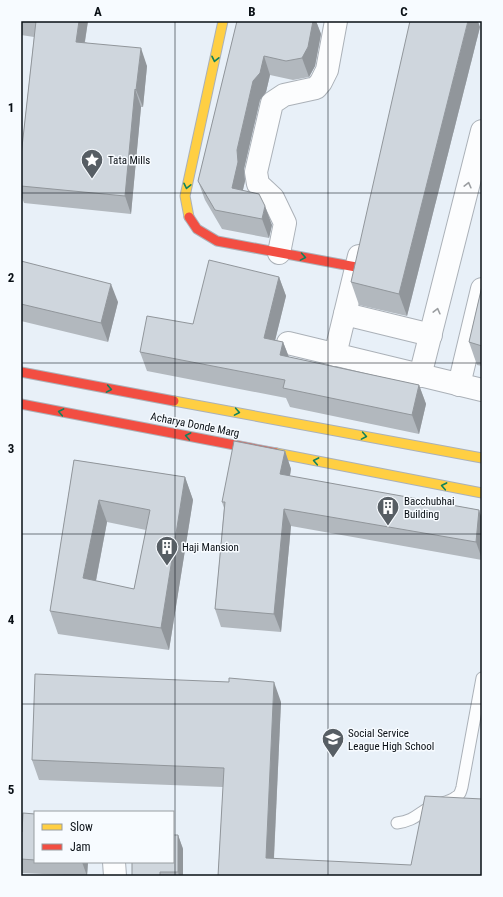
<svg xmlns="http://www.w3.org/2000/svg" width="503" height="897" font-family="'Roboto Condensed',sans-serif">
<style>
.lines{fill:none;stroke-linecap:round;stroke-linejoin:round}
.lane-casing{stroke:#abb1b8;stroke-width:13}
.street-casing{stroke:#abb1b8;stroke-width:24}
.slow-casing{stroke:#abb1b8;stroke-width:11}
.jam-casing{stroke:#abb1b8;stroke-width:11}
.lane{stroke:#fcfdfe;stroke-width:11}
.street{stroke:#fcfdfe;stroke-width:22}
.slow{stroke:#ffcf43;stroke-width:9}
.jam{stroke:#f24e42;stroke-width:9}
.wall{fill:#b2b8be;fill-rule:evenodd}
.shaded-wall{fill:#91969b}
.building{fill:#cfd6dd;stroke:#91969b;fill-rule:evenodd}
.oneway{stroke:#10825d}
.oneway2{stroke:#9b9ea1}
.grid{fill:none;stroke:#090f15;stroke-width:1;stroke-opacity:0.55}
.labels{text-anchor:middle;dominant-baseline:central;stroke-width:3;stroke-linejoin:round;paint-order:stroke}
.poi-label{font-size:11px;fill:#090f15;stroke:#f7fbff;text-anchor:start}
.street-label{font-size:11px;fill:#090f15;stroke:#f7fbff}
.neatline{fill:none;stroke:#090f15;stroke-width:1.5}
.grid-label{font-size:13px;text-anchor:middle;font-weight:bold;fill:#090f15}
</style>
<rect width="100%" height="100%" fill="#e8f0f8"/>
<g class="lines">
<g class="lane-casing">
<path id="lane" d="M 397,823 C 417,820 417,813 433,806 C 441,802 449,803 456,797 C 460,795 461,791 462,787 L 482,678"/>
</g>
<g class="street-casing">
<g id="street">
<polyline points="279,253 285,223 273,198 258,184 256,172 272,103 284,95 316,88 321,82 327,70 336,21"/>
<polyline points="345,314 431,335"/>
<polyline points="288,343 482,390"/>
<polyline points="335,355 359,256"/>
<polyline points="420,376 482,131"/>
<polyline points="459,385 482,289"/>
<polyline points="114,862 115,876"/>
</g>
</g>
<g class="slow-casing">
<g id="slow">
<polyline points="189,217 185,196 223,21"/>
<polyline points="174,401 482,458"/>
<polyline points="276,453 482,493"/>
</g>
</g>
<g class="jam-casing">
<g id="jam">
<polyline points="189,217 197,229 217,241 356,267"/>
<polyline points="21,372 174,401"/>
<polyline points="21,404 276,453"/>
</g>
</g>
<use href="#lane" class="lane"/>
<use href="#street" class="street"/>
<use href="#slow" class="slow"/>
<use href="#jam" class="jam"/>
</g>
<g class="wall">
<polygon points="21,21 88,21 85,42 147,66 143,107 141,107 131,214 24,203 21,195 21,156 34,37 21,35"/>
<polygon points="237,21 316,21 321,34 315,66 309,77 293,80 270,75 266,92 260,100 244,169 245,181 243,190 272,225 269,238 222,229 205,200 198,181"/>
<polygon points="480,27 407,316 359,305 351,282"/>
<polygon points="21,261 118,302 108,342 21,321"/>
<polygon points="279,277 286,296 275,340 283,342 289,357 419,385 426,404 419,434 290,407 286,398 147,371 140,352 193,324"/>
<polygon points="482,286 482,366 477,365 469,342"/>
<polygon points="285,451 291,469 290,476 479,510 482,520 482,560 291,526 281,632 221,627 215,609 224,508 222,502"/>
<path d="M 74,460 L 185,477 L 193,500 L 169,650 L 58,634 L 50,611 ZM 107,522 L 146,530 L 134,589 L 96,581 Z"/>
<polygon points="281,702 274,859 482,876 218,876 223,787 39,780 32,760"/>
<polygon points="35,814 35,862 88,862 87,876 21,873 21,832 22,832"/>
<polygon points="178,835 183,849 183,876 132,876"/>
</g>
<g class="shaded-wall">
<polygon points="79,21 88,21 82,59 76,42"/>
<polygon points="313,21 316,21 321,34 315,66 309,77 302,58"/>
<polygon points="468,21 478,21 480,27 407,316 399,294"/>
<polygon points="141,48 147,66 143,107 136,90"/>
<polygon points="264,56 270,75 266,92 260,100 244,169 245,181 239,206 232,188 237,150 253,81"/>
<polygon points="135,89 141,107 131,214 125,196"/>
<polygon points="265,206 272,225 269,238 262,219"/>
<polygon points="279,277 286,296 271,357 264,338"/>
<polygon points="111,284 118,302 108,342 101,323"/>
<polygon points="283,342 290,360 280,355"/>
<polygon points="419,385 426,404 419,434 412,415"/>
<polygon points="285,451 291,469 287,492 280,474"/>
<polygon points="185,477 193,500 169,650 161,628"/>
<polygon points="99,500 107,522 92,601 83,578"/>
<polygon points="284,509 291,526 281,632 274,614"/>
<polygon points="479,510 482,520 482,559 476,542"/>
<polygon points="274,682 281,702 273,876 266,858"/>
<polygon points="178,835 183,849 183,876 179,876 178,872"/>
<polygon points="82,862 88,862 87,876"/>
</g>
<g class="building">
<polygon points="36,21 79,21 76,42 141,48 136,90 135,89 125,196 21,186 21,156"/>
<polygon points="237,21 313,21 308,47 302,58 286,61 264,56 260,73 253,81 237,150 238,162 232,188 259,194 265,206 262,219 215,210 198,181"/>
<polygon points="410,21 468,21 399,294 351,282"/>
<polygon points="209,260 279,277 264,338 283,342 280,355 419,385 412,415 283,388 285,380 140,352 147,316 193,324"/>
<polygon points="21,261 111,284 101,323 21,304"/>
<polygon points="482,286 482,346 469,342"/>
<polygon points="234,441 285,451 280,474 479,510 476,542 284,509 274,614 215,609 225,502 222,502"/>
<path d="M 74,460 L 185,477 L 161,628 L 50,611 ZM 99,500 L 150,510 L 134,589 L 83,578 Z"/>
<polygon points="35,674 229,682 229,678 274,682 266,858 411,865 425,796 482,799 482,876 218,876 224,768 32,760"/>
<polygon points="23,813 35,814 35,860 21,859 21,832 22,832"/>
<polygon points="173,835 178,835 178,872 160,872 160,876 132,876 132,862 173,862"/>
</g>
<defs><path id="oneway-chevron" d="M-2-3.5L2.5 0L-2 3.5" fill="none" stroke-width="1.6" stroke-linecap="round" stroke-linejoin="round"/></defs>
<g class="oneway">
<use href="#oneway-chevron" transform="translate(215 59) rotate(102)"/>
<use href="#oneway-chevron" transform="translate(187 186) rotate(102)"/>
<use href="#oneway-chevron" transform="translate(303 257) rotate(10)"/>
<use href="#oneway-chevron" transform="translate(109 389) rotate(10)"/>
<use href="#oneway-chevron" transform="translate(61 412) rotate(-169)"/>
<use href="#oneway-chevron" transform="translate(237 412) rotate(10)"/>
<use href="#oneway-chevron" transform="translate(188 436) rotate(-169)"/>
<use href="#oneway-chevron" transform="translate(364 436) rotate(10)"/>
<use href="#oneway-chevron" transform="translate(316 461) rotate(-169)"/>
<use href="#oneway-chevron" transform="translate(444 486) rotate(-169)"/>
</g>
<g class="oneway2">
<use href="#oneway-chevron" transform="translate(468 185) rotate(-76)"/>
<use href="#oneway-chevron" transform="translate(437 311) rotate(-76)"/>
</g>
<path class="grid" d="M 175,21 L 175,876M 328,21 L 328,876M 21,193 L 482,193M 21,363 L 482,363M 21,534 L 482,534M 21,704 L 482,704"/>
<defs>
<g id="sight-pin" transform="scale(1.15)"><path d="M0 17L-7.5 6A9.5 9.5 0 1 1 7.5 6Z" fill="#575e64" stroke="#f7fbff"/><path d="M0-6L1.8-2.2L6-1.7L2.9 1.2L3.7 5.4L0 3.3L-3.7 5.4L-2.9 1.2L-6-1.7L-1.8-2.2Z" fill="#fff"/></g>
<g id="building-pin" transform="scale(1.15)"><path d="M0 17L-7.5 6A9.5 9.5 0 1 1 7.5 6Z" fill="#575e64" stroke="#f7fbff"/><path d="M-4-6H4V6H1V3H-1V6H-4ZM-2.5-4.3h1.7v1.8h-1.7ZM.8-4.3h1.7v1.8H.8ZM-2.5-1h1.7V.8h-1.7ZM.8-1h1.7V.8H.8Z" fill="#fff"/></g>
<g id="school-pin" transform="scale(1.15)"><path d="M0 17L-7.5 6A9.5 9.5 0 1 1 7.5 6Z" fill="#575e64" stroke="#f7fbff"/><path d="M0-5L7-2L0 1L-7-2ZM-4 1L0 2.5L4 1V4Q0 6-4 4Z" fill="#fff"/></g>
</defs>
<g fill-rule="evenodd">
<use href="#sight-pin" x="92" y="160"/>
<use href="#building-pin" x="388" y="507"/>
<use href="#building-pin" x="167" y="547"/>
<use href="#school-pin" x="333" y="739"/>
</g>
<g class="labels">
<g class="poi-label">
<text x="108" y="160">Tata Mills</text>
<text x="404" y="501">Bacchubhai<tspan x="404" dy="13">Building</tspan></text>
<text x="182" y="547">Haji Mansion</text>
<text x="348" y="733">Social Service<tspan x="348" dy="13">League High School</tspan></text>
</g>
<g class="street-label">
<text transform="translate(195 425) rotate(11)">Acharya Donde Marg</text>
</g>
</g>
<rect width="503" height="897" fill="none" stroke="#f7fbff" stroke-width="44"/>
<rect x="34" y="811" width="140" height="52" fill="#f7fbff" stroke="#989da1"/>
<rect x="42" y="824" width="20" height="6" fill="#ffcf43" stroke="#989da1"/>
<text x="70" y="831" font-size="12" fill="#090f15">Slow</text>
<rect x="42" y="844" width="20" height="6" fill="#f24e42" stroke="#989da1"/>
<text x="70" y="851" font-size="12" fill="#090f15">Jam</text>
<rect x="22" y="22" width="459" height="853" class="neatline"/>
<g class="grid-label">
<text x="98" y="16">A</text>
<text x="252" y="16">B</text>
<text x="404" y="16">C</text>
<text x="11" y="112">1</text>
<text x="11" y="282">2</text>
<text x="11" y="453">3</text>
<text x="11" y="624">4</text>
<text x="11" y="794">5</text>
</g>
</svg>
